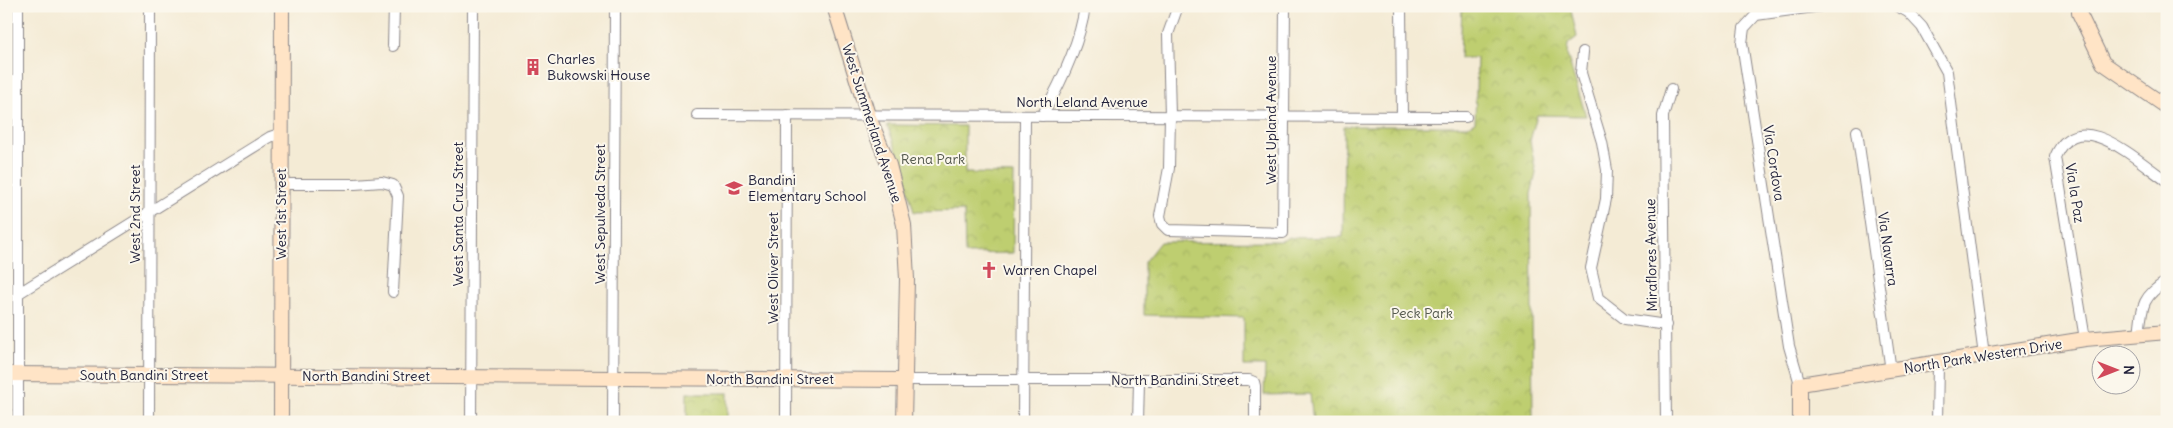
<svg xmlns="http://www.w3.org/2000/svg" width="2173" height="428" font-family="Delius,sans-serif">
<style>
.park{fill:url(#park-crowns);stroke:#707856}
.lines{fill:none;stroke-linecap:round;stroke-linejoin:round}
.street-casing{stroke:#8b8688;stroke-width:12}
.secondary-casing{stroke:#8b8688;stroke-width:16}
.street{stroke:#fff;stroke-width:10}
.secondary{stroke:#ffe4c6;stroke-width:14}
.labels{text-anchor:middle;dominant-baseline:central;stroke-width:4;stroke-linejoin:round;paint-order:stroke}
.poi-label{font-size:14px;fill:#22223b;stroke:#fbf7ec;text-anchor:start}
.street-label{font-size:14px;fill:#22223b;stroke:#fbf7ec}
.park-label{font-size:14px;fill:#51564b;stroke:#fbf7ec}
</style>
<defs>
<pattern id="park-crowns" width="20" height="18" patternUnits="userSpaceOnUse" patternTransform="scale(1.25)"><rect width="20" height="18" fill="#bece70"/><path d="M2 6a3 3 0 1 1 6 0M12 15a3 3 0 1 1 6 0" fill="none" stroke="#a3b162"/></pattern>
</defs>
<rect width="100%" height="100%" fill="#fbf7ec"/>
<filter id="ink" filterUnits="userSpaceOnUse"><feTurbulence type="fractalNoise" baseFrequency=".02" numOctaves="2"/><feDisplacementMap in="SourceGraphic" scale="10" xChannelSelector="R" yChannelSelector="G"/><feConvolveMatrix kernelMatrix="1 2 1 2 8 2 1 2 1" color-interpolation-filters="sRGB"/></filter>
<filter id="wash" filterUnits="userSpaceOnUse"><feTurbulence type="fractalNoise" baseFrequency=".0096" numOctaves="4" result="noise"/><feDisplacementMap in="SourceGraphic" scale="20" xChannelSelector="R" yChannelSelector="G"/><feGaussianBlur stdDeviation="1.12" result="paint"/><feColorMatrix in="noise" values="0 0 0 0 0 0 0 0 0 0 0 0 0 0 0 0 0 1.4 0 .05"/><feComposite in="paint" operator="in"/></filter>
<g filter="url(#wash)">
<rect width="100%" height="100%" fill="#f4ebd5"/>
<g class="park">
<polygon points="1462,6 1570,6 1577,37 1568,44 1567,55 1586,116 1537,115 1530,141 1536,173 1531,194 1533,422 1313,422 1310,394 1264,395 1265,366 1244,366 1244,318 1144,315 1144,262 1160,242 1281,241 1289,238 1343,237 1344,126 1468,126 1475,122 1477,58 1460,58"/>
<polygon points="887,125 965,126 965,173 1014,174 1013,253 965,254 964,211 914,212 901,162"/>
<rect x="687" y="393" width="41" height="29"/>
</g>
</g>
<g filter="url(#ink)">
<g class="lines">
<g class="street-casing">
<g id="street">
<polyline points="18,6 18,422"/>
<polyline points="1178,6 1168,34 1170,116 1169,168 1160,216 1162,224 1168,230 1283,233 1285,6"/>
<polyline points="1401,6 1402,117"/>
<polyline points="1897,6 1908,12 1922,27 1947,72 1984,356"/>
<polyline points="393,46 394,6"/>
<polyline points="1583,52 1581,73 1602,142 1607,170 1606,199 1591,268 1598,298 1625,319 1666,325"/>
<polyline points="6,81 18,81"/>
<polyline points="697,115 1466,117"/>
<path d="M 1042,116 C 1061,83 1080,44 1085,6"/>
<polyline points="1857,131 1891,371"/>
<polyline points="282,184 355,184 382,182 393,185 398,196 393,292"/>
<polyline points="19,293 270,137 282,133"/>
<path d="M 2139,336 C 2142,307 2141,297 2167,281"/>
<path d="M 2085,339 L 2055,157 C 2078,103 2137,161 2167,181"/>
<polyline points="904,380 1249,380 1254,382 1255,386 1255,422"/>
<polyline points="1800,384 1789,346 1742,43 1744,28 1756,15 1822,6"/>
<polyline points="149,422 150,6"/>
<polyline points="471,422 473,6"/>
<polyline points="613,422 615,6"/>
<polyline points="786,422 787,115"/>
<polyline points="1023,422 1025,116"/>
<polyline points="1138,422 1139,381"/>
<polyline points="1666,422 1663,116 1671,89"/>
<polyline points="1937,422 1938,364"/>
</g>
</g>
<g class="secondary-casing">
<g id="secondary">
<polyline points="834,6 868,115 889,165 904,225 907,279 904,422"/>
<polyline points="2079,6 2079,13 2103,63 2167,107"/>
<polyline points="6,374 904,380"/>
<polyline points="281,422 282,6"/>
<polyline points="1800,422 1800,384 2085,339 2167,332"/>
</g>
</g>
<use href="#street" class="street"/>
<use href="#secondary" class="secondary"/>
</g>
</g>
<defs>
<g id="building-bare" transform="scale(1.35)"><path d="M-4-6H4V6H1V3H-1V6H-4ZM-2.5-4.3h1.7v1.8h-1.7ZM.8-4.3h1.7v1.8H.8ZM-2.5-1h1.7V.8h-1.7ZM.8-1h1.7V.8H.8Z" fill="#d1495b" stroke="#fbf7ec" stroke-width="2.5" paint-order="stroke"/></g>
<g id="school-bare" transform="scale(1.35)"><path d="M0-5L7-2L0 1L-7-2ZM-4 1L0 2.5L4 1V4Q0 6-4 4Z" fill="#d1495b" stroke="#fbf7ec" stroke-width="2.5" paint-order="stroke"/></g>
<g id="church-bare" transform="scale(1.35)"><path d="M-1.2-6h2.4v3.5h3.3v2.4h-3.3V6h-2.4V-.1h-3.3v-2.4h3.3Z" fill="#d1495b" stroke="#fbf7ec" stroke-width="2.5" paint-order="stroke"/></g>
</defs>
<g fill-rule="evenodd">
<use href="#building-bare" x="533" y="67"/>
<use href="#school-bare" x="734" y="188"/>
<use href="#church-bare" x="989" y="270"/>
</g>
<g class="labels">
<g class="poi-label">
<text x="547" y="59">Charles<tspan x="547" dy="16">Bukowski House</tspan></text>
<text x="748" y="180">Bandini<tspan x="748" dy="16">Elementary School</tspan></text>
<text x="1003" y="270">Warren Chapel</text>
</g>
<g class="street-label">
<text x="1082" y="102">North Leland Avenue</text>
<text transform="translate(1271 120) rotate(-90)">West Upland Avenue</text>
<text transform="translate(872 123) rotate(72)">West Summerland Avenue</text>
<text transform="translate(1774 163) rotate(81)">Via Cordova</text>
<text transform="translate(2075 193) rotate(81)">Via la Paz</text>
<text transform="translate(135 214) rotate(-90)">West 2nd Street</text>
<text transform="translate(281 214) rotate(-90)">West 1st Street</text>
<text transform="translate(458 214) rotate(-90)">West Santa Cruz Street</text>
<text transform="translate(600 214) rotate(-90)">West Sepulveda Street</text>
<text transform="translate(1888 249) rotate(82)">Via Navarra</text>
<text transform="translate(1651 255) rotate(-91)">Miraflores Avenue</text>
<text transform="translate(773 268) rotate(-90)">West Oliver Street</text>
<text transform="translate(1983 356) rotate(-9)">North Park Western Drive</text>
<text x="144" y="375">South Bandini Street</text>
<text x="366" y="376">North Bandini Street</text>
<text x="770" y="379">North Bandini Street</text>
<text x="1175" y="380">North Bandini Street</text>
</g>
<g class="park-label">
<text x="933" y="159">Rena Park</text>
<text x="1422" y="313">Peck Park</text>
</g>
</g>
<rect width="2173" height="428" fill="none" stroke="#fbf7ec" stroke-width="25"/>
<g transform="translate(2116 370) rotate(90)"><circle r="24" fill="#fbf7ec" stroke="#a4a2a5"/>
<path d="M0-4L9 19L0 12L-9 19Z" fill="#d1495b"/>
<text y="-8" font-size="14" font-weight="bold" text-anchor="middle" fill="#22223b">N</text>
</g>
</svg>
